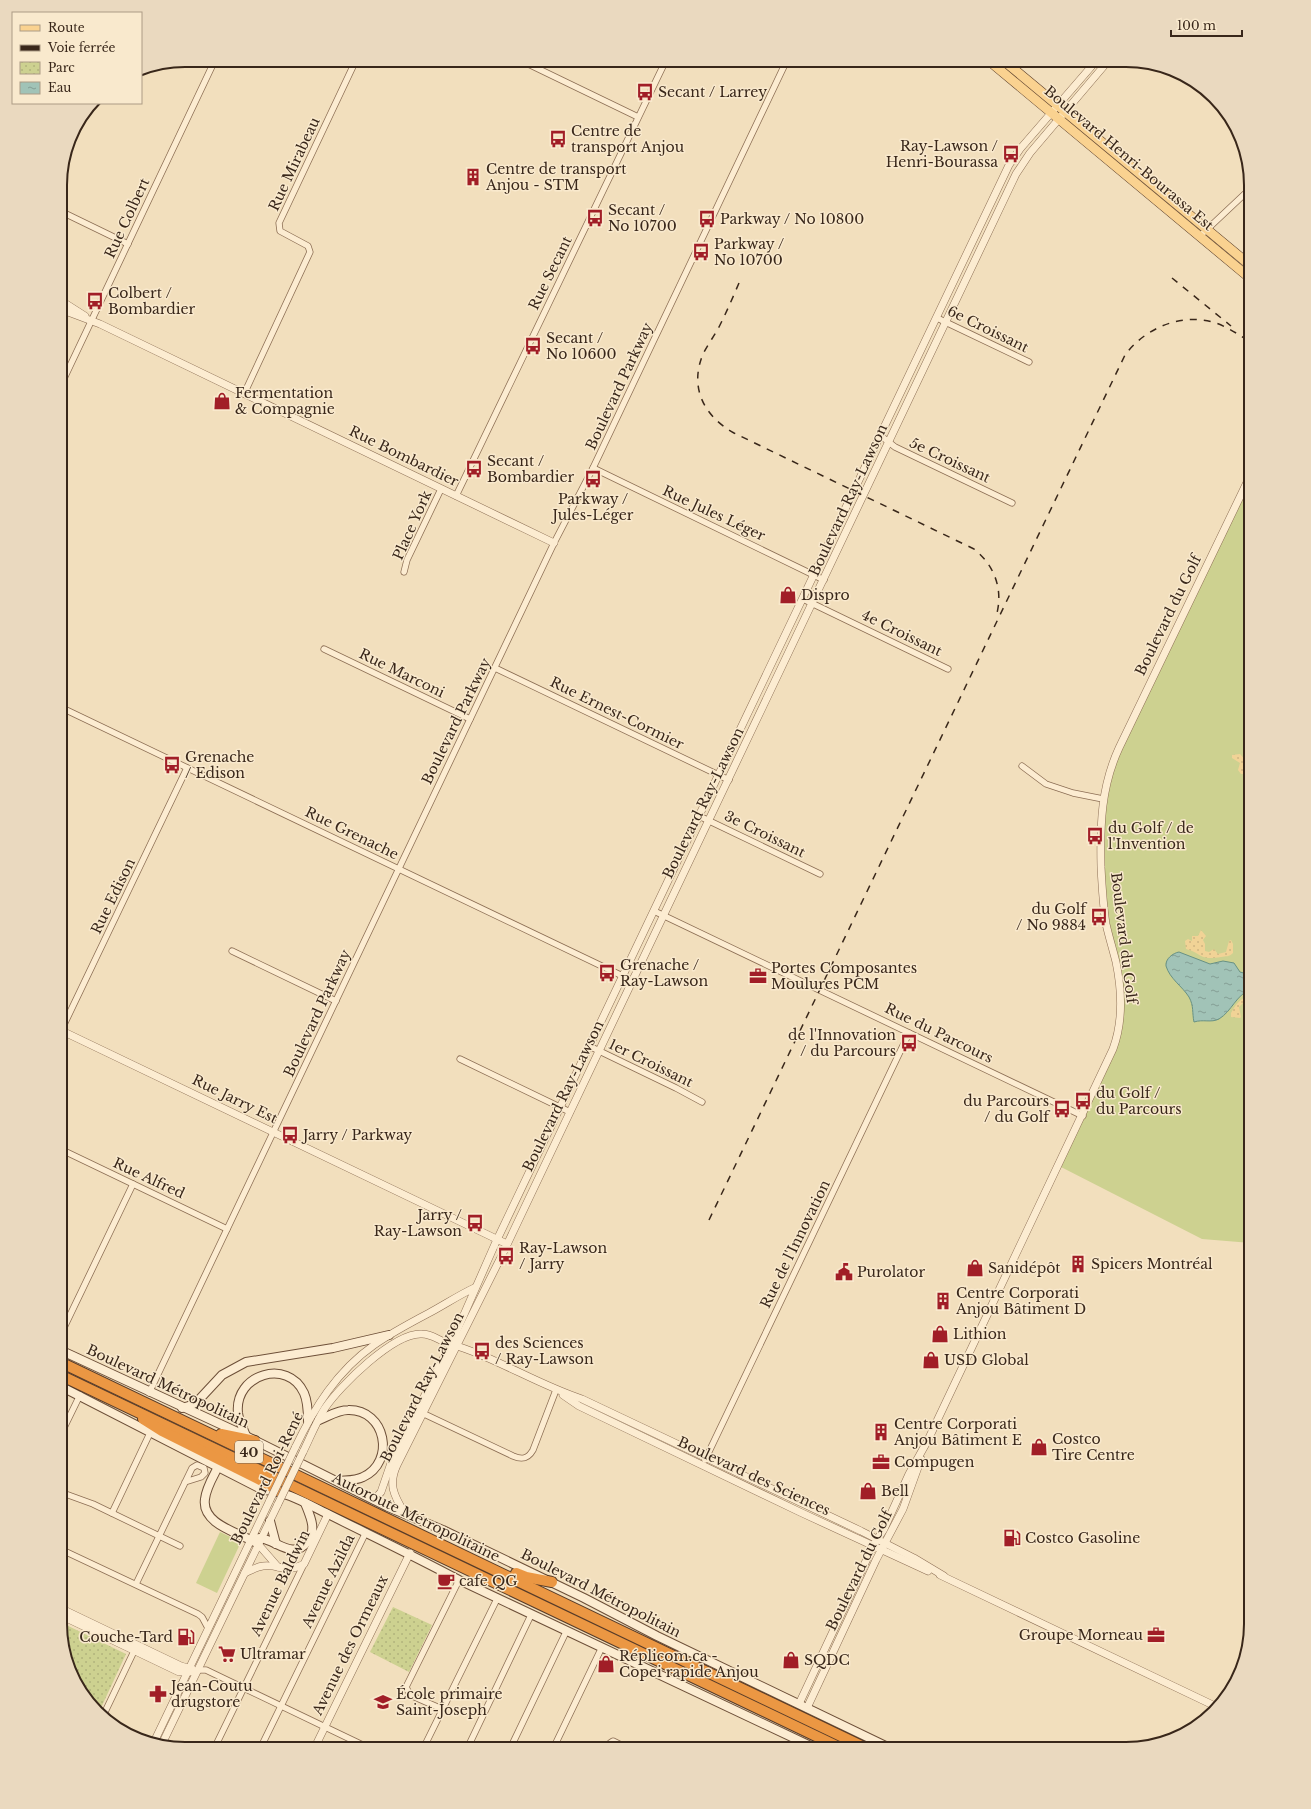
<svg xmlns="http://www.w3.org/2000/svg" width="1311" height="1809" font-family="'Libre Baskerville',serif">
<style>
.green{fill:#cdd190}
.sand{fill:url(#sand-dots)}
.park{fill:url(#park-dots)}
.water{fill:url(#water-ripples);stroke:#679184}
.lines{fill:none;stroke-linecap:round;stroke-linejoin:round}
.minor-casing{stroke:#8c6e54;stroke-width:7}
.tertiary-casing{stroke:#8c6e54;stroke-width:8}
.secondary-casing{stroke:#6d4f38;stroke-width:10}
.primary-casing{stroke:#583c29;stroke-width:10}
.motorway-casing{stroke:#583c29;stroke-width:12}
.minor{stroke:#fcecd1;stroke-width:5.5}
.tertiary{stroke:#fcecd1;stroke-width:7}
.secondary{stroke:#fcecd1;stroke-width:8}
.primary{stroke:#fad290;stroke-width:9}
.motorway{stroke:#eb9743;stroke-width:10}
.rail{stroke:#39271a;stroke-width:1.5;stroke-dasharray:7 7;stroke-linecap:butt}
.tertiary-bridge-casing{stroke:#8c6e54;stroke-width:8;stroke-linecap:butt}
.tertiary-bridge{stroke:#fcecd1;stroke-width:7}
.labels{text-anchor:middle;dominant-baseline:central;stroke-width:3;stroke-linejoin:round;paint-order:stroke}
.shield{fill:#f9e9cd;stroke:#736150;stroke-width:1}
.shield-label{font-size:13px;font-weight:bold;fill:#39271a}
.poi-label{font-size:14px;fill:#39271a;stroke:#f9e9cd;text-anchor:start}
.street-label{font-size:14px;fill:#39271a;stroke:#f9e9cd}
.rim{fill:none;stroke:#39271a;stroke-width:2}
</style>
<defs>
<pattern id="sand-dots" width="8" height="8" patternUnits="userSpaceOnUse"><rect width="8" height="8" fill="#f1d396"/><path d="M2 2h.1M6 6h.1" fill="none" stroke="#cfb581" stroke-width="1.8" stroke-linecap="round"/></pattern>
<pattern id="park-dots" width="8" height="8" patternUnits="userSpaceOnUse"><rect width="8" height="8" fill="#cdd190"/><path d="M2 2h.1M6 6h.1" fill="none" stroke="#b1b37c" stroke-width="1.8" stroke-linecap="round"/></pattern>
<pattern id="water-ripples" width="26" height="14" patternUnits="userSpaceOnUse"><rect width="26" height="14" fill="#a1c3b7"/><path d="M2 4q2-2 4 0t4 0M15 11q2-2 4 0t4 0" fill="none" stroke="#849e94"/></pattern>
</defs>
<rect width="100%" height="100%" fill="#f2dfbd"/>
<g class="green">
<polygon points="1244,486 1251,490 1251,1243 1202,1239 1061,1167 1113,1049 1121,1003 1106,926 1101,846 1109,772"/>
<polygon points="220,1532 241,1542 217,1593 196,1583"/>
</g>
<g class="sand">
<polygon points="1240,754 1248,763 1244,774 1241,774 1238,770 1240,763 1232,758 1232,755"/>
<path d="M 1201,930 L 1206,936 L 1203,940 L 1205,944 L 1205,951 L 1209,952 L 1214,949 L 1218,954 L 1226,952 L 1229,941 L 1231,940 L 1233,944 L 1233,953 C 1229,957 1226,956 1221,957 C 1199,961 1202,953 1186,949 L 1185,941 L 1188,939 L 1192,941 L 1192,936 L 1198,936 Z"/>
<path d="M 1251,994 L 1251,1001 L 1246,1000 L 1239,1007 L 1241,1017 L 1240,1018 L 1231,1017 L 1231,1013 C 1235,1006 1240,997 1250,997 Z"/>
</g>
<g class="park">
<polygon points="393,1607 432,1625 409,1672 370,1652"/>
<polygon points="60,1622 126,1654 100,1710 77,1687"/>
</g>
<path class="water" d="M 1179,952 L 1210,964 L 1223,961 L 1234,963 L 1240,972 L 1251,975 L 1251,989 C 1236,995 1232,1011 1219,1019 C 1211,1023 1203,1019 1194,1022 C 1192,1013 1194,1006 1189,997 C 1182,986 1170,979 1166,966 C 1165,959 1173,953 1179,952 Z"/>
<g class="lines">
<g class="minor-casing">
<g id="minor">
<polyline points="520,60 638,117"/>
<polyline points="60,211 128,244"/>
<polyline points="1200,236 1251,188"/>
<polyline points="937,318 1029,362"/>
<polyline points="60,387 215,60"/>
<polyline points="244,394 310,252 308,246 280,231 279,223 356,60"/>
<polyline points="881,436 895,447 1012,503"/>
<polyline points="593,468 824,580"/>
<polyline points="456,496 666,60"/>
<polyline points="404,572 407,560 441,489"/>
<polyline points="803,599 948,669"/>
<polyline points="324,649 470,719"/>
<polyline points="495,668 729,780"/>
<polyline points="60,707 633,981"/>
<polyline points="1022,766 1046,784 1073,793 1103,799"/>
<polyline points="699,816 820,874"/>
<polyline points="654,911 1083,1116"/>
<polyline points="232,951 336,1001"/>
<polyline points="60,1033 187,768"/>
<polyline points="589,1046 676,1088 702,1102"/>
<polyline points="460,1059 570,1112"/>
<polyline points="60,1149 227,1229"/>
<polyline points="60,1336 133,1184"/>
<polyline points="149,1393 554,543 593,468 787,60"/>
<path d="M 420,1412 L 513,1456 C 522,1460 528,1459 533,1450 L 556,1390"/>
<polyline points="60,1436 80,1395"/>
<polyline points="705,1460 909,1033"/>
<polyline points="60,1492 93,1504 180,1546"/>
<polyline points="112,1513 150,1433"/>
<polyline points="60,1549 198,1614 202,1617 208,1628"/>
<polyline points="136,1584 192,1468 197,1465 204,1468 205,1473 201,1477 185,1482"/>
<polyline points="198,1670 206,1670 371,1749"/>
<polyline points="442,1709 410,1695 406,1687 459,1580"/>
<polyline points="104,1714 136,1647"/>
<polyline points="214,1749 304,1564"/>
<polyline points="260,1749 366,1532"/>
<polyline points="423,1749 497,1599"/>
<polyline points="467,1749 531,1615"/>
<polyline points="510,1749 566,1632"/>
<polyline points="553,1749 602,1647"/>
<polyline points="606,1749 610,1743 613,1741 629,1749"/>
<polyline points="792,1749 797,1739"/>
</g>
</g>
<g class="tertiary-casing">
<g id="tertiary">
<polyline points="60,300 85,316"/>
<polyline points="60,309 100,324 554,543"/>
<polyline points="60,1030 507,1244"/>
<polyline points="563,1395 579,1406 802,1513 928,1571"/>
<path d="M 295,1448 C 314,1408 337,1371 374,1345 C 391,1333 410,1323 429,1313 C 444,1305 459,1295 474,1288"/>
<path d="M 303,1452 C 310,1438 316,1422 325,1408 C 340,1386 394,1332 422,1334 C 432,1334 438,1340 447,1343 C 494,1356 536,1384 582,1399 L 861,1531 L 914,1558 L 944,1576"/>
<polyline points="374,1500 381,1492 391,1463 455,1335 495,1244 1009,165 1020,149 1097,60"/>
<path d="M 404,1512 C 394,1496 388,1484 397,1465 L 503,1253 L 1016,174 L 1030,153 L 1109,60"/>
<polyline points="258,1544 278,1567"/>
<path d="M 245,1573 C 251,1570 256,1567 263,1566 C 281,1564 284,1574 304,1564 L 328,1514"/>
<polyline points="940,1575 1215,1706"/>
<polyline points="60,1608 181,1666 192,1669"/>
<polyline points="60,1615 179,1672 190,1672"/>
<path d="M 799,1704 L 873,1546 L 884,1529 L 909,1474 L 928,1440 L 1113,1049 C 1123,1022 1122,991 1116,962 C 1113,950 1109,937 1106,924 C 1103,905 1102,886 1101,867 C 1100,825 1101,787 1119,748 L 1251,474"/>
<polyline points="807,1708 876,1560 903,1509 921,1459"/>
<polyline points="154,1742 270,1500"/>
<polyline points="162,1744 278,1504"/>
<polyline points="314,1749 410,1553"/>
</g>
</g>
<g class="secondary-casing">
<g id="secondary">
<polyline points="60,1350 246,1436 388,1507 443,1530 584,1598 657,1636 892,1749"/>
<path d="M 60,1386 L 263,1490 C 287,1491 307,1504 328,1514 C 372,1536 416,1557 459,1580 L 817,1749"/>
<polyline points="182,1408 195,1404 222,1375 246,1362 333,1348 389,1335"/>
<path d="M 319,1420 C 329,1416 338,1410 348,1410 C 386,1409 396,1462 363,1477 C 355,1481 346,1480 338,1481"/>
<path d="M 246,1436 C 243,1428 239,1421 238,1413 C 234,1374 288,1358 304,1393 C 308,1402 308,1412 308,1421"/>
<path d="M 218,1467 C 213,1477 206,1488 205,1499 C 201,1525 241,1533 258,1544"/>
<polyline points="270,1521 276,1544"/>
<path d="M 251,1540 C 254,1539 258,1538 260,1538 C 277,1540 293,1561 308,1541 C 317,1529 310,1516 305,1503"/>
</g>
</g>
<g class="primary-casing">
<g id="primary">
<polyline points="988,60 1251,279"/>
<polyline points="1003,60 1251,266"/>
</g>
</g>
<g class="motorway-casing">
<g id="motorway">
<polyline points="60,1362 868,1749"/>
<polyline points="60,1375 843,1749"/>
<polyline points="143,1419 162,1431 266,1483 278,1491"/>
<polyline points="221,1434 255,1441"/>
<polyline points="516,1573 526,1577 552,1582"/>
</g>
</g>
<use href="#minor" class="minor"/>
<use href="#tertiary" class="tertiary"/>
<use href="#secondary" class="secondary"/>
<use href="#primary" class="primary"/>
<use href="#motorway" class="motorway"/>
<g class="rail">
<polyline points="1172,278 1231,326"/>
<path d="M 739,283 C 733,297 727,311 720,325 C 715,335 708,344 703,354 C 689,388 704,416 734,433 L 974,549 C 994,565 1003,588 997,613"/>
<path d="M 709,1220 L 1125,355 C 1145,328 1182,312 1216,323 C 1229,328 1240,335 1251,343"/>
</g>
<g class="tertiary-bridge-casing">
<g id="tertiary-bridge">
<polyline points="270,1500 295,1448"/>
<polyline points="278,1504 303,1452"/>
</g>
</g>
<use href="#tertiary-bridge" class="tertiary-bridge"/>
</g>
<defs>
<g id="bus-bare" transform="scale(1.38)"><path d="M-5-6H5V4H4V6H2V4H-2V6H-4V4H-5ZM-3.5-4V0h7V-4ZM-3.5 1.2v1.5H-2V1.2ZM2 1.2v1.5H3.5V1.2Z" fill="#a11e27" stroke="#f9e9cd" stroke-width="2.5" paint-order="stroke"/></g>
<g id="building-bare" transform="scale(1.38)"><path d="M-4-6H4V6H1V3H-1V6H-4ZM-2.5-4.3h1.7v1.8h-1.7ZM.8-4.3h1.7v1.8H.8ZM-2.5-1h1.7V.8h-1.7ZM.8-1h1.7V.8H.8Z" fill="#a11e27" stroke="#f9e9cd" stroke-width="2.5" paint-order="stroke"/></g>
<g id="shop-bare" transform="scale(1.38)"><path d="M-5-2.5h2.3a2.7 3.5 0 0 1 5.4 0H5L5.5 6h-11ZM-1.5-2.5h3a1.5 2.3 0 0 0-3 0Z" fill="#a11e27" stroke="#f9e9cd" stroke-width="2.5" paint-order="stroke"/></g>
<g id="office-bare" transform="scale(1.38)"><path d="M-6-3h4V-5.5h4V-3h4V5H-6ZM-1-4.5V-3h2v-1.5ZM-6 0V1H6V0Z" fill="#a11e27" stroke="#f9e9cd" stroke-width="2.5" paint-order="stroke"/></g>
<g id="civic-bare" transform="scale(1.38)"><path d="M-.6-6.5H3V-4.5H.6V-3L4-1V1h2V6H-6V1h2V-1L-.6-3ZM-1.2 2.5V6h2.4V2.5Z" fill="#a11e27" stroke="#f9e9cd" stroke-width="2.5" paint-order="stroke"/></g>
<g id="fuel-bare" transform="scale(1.38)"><path d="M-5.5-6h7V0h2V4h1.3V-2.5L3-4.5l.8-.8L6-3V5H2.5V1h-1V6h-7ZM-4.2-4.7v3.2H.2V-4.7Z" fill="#a11e27" stroke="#f9e9cd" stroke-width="2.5" paint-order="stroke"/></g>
<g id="cafe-bare" transform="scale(1.38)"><path d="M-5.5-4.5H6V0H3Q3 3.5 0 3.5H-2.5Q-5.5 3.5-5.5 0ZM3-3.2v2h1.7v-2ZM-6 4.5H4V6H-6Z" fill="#a11e27" stroke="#f9e9cd" stroke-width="2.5" paint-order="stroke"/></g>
<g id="supermarket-bare" transform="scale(1.38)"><path d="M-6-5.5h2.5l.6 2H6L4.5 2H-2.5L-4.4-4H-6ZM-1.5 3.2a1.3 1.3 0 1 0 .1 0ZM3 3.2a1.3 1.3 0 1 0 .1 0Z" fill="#a11e27" stroke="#f9e9cd" stroke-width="2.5" paint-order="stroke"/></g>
<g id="pharmacy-bare" transform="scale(1.38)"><path d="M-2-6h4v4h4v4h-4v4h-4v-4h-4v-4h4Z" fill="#a11e27" stroke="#f9e9cd" stroke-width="2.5" paint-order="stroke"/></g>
<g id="school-bare" transform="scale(1.38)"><path d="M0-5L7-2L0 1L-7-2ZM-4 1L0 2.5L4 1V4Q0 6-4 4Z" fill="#a11e27" stroke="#f9e9cd" stroke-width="2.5" paint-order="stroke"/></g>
</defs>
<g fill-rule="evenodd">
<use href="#bus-bare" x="645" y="92"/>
<use href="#bus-bare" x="558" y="139"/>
<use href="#bus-bare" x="1011" y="154"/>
<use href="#building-bare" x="473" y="177"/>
<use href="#bus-bare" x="595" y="218"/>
<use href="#bus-bare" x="707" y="219"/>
<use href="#bus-bare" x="701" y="252"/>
<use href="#bus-bare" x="95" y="301"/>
<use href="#bus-bare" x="533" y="346"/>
<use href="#shop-bare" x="222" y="401"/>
<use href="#bus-bare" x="474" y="469"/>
<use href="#bus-bare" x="593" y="479"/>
<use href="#shop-bare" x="788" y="595"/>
<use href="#bus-bare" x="172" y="765"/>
<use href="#bus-bare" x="1095" y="836"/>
<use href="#bus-bare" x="1099" y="917"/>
<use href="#bus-bare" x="607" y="973"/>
<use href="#office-bare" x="758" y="976"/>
<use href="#bus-bare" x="909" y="1043"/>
<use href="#bus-bare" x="1083" y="1101"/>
<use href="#bus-bare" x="1062" y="1109"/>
<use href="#bus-bare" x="290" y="1135"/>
<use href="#bus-bare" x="475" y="1223"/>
<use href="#bus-bare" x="506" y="1256"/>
<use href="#building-bare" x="1078" y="1264"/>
<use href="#shop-bare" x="975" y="1268"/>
<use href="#civic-bare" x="844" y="1272"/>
<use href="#building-bare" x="943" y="1301"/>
<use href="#shop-bare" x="940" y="1334"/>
<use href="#bus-bare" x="482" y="1351"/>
<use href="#shop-bare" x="931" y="1360"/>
<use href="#building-bare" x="881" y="1432"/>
<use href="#shop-bare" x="1039" y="1447"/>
<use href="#office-bare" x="881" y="1462"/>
<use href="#shop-bare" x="868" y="1491"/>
<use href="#fuel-bare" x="1012" y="1538"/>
<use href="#cafe-bare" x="446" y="1581"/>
<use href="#office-bare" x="1156" y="1635"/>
<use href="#fuel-bare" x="186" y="1637"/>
<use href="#supermarket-bare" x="227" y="1654"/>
<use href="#shop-bare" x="791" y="1660"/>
<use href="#shop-bare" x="606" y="1664"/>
<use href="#pharmacy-bare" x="158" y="1694"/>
<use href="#school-bare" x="383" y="1702"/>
</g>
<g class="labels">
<rect class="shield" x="235" y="1441" width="28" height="22" rx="3"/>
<g class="shield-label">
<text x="249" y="1452">40</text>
</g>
<g class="poi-label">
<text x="658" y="92">Secant / Larrey</text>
<text x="571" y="131">Centre de<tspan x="571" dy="16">transport Anjou</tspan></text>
<text x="998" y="146" text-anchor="end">Ray-Lawson /<tspan x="998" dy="16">Henri-Bourassa</tspan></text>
<text x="486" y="169">Centre de transport<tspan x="486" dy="16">Anjou - STM</tspan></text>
<text x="608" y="210">Secant /<tspan x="608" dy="16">No 10700</tspan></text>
<text x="720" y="219">Parkway / No 10800</text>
<text x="714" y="244">Parkway /<tspan x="714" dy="16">No 10700</tspan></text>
<text x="108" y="293">Colbert /<tspan x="108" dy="16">Bombardier</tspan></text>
<text x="546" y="338">Secant /<tspan x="546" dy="16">No 10600</tspan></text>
<text x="235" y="393">Fermentation<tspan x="235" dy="16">&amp; Compagnie</tspan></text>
<text x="487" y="461">Secant /<tspan x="487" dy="16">Bombardier</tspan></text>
<text x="593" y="499" text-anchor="middle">Parkway /<tspan x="593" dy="16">Jules-Léger</tspan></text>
<text x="801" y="595">Dispro</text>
<text x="185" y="757">Grenache<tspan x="185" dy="16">/ Edison</tspan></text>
<text x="1108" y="828">du Golf / de<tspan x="1108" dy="16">l'Invention</tspan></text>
<text x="1086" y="909" text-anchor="end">du Golf<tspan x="1086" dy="16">/ No 9884</tspan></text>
<text x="620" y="965">Grenache /<tspan x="620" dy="16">Ray-Lawson</tspan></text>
<text x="771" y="968">Portes Composantes<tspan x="771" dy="16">Moulures PCM</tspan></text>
<text x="896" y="1035" text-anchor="end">de l'Innovation<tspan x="896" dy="16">/ du Parcours</tspan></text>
<text x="1096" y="1093">du Golf /<tspan x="1096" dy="16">du Parcours</tspan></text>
<text x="1049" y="1101" text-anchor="end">du Parcours<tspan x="1049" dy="16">/ du Golf</tspan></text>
<text x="303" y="1135">Jarry / Parkway</text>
<text x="462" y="1215" text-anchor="end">Jarry /<tspan x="462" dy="16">Ray-Lawson</tspan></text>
<text x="519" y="1248">Ray-Lawson<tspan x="519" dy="16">/ Jarry</tspan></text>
<text x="1091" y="1264">Spicers Montréal</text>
<text x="988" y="1268">Sanidépôt</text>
<text x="857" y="1272">Purolator</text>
<text x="956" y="1293">Centre Corporati<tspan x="956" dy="16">Anjou Bâtiment D</tspan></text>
<text x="953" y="1334">Lithion</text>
<text x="495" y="1343">des Sciences<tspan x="495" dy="16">/ Ray-Lawson</tspan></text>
<text x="944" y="1360">USD Global</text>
<text x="894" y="1424">Centre Corporati<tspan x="894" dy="16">Anjou Bâtiment E</tspan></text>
<text x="1052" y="1439">Costco<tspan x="1052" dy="16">Tire Centre</tspan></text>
<text x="894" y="1462">Compugen</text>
<text x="881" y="1491">Bell</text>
<text x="1025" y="1538">Costco Gasoline</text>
<text x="459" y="1581">cafe QG</text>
<text x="1143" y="1635" text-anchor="end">Groupe Morneau</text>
<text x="173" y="1637" text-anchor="end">Couche-Tard</text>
<text x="240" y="1654">Ultramar</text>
<text x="619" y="1656">Réplicom.ca -<tspan x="619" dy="16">Copei rapide Anjou</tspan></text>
<text x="804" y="1660">SQDC</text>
<text x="171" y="1686">Jean-Coutu<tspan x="171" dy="16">drugstore</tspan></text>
<text x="396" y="1694">École primaire<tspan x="396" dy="16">Saint-Joseph</tspan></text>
</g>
<g class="street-label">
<text transform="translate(1129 158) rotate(40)">Boulevard Henri-Bourassa Est</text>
<text transform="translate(294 164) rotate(-65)">Rue Mirabeau</text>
<text transform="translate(127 218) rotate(-65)">Rue Colbert</text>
<text transform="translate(550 273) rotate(-64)">Rue Secant</text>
<text transform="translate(988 329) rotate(26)">6e Croissant</text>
<text transform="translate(619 386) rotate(-65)">Boulevard Parkway</text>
<text transform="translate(404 456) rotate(26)">Rue Bombardier</text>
<text transform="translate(950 460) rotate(25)">5e Croissant</text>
<text transform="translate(848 500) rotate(-65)">Boulevard Ray-Lawson</text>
<text transform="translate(714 513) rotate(25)">Rue Jules Léger</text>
<text transform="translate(412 525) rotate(-66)">Place York</text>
<text transform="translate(1168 615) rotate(-64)">Boulevard du Golf</text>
<text transform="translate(902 633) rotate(26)">4e Croissant</text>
<text transform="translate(402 673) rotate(26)">Rue Marconi</text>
<text transform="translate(617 713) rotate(26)">Rue Ernest-Cormier</text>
<text transform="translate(456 721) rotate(-64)">Boulevard Parkway</text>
<text transform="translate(703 803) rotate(-64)">Boulevard Ray-Lawson</text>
<text transform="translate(352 833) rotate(26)">Rue Grenache</text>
<text transform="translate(765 834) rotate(26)">3e Croissant</text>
<text transform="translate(113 896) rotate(-64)">Rue Edison</text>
<text transform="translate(1124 938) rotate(83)">Boulevard du Golf</text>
<text transform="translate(317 1013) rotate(-65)">Boulevard Parkway</text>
<text transform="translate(939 1033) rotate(26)">Rue du Parcours</text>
<text transform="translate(651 1063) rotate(26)">1er Croissant</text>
<text transform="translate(563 1096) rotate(-64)">Boulevard Ray-Lawson</text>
<text transform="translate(235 1099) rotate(26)">Rue Jarry Est</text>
<text transform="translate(149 1178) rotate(25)">Rue Alfred</text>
<text transform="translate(795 1244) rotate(-64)">Rue de l'Innovation</text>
<text transform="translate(168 1386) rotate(25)">Boulevard Métropolitain</text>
<text transform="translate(422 1387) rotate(-63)">Boulevard Ray-Lawson</text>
<text transform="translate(754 1476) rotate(25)">Boulevard des Sciences</text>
<text transform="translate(267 1478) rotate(-64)">Boulevard Roi-René</text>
<text transform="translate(416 1517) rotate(26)">Autoroute Métropolitaine</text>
<text transform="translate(859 1570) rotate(-64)">Boulevard du Golf</text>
<text transform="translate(328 1581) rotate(-64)">Avenue Azilda</text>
<text transform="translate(280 1583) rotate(-64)">Avenue Baldwin</text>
<text transform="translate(601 1593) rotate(27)">Boulevard Métropolitain</text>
<text transform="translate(350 1645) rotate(-64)">Avenue des Ormeaux</text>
</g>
</g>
<path d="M0 0H1311V1809H0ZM185 67H1126A118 118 0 0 1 1244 185V1624A118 118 0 0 1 1126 1742H185A118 118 0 0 1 67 1624V185A118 118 0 0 1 185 67Z" fill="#ead9bf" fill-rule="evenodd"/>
<path class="rim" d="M185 67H1126A118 118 0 0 1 1244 185V1624A118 118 0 0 1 1126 1742H185A118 118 0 0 1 67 1624V185A118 118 0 0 1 185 67Z"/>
<rect x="12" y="12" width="130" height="92" fill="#f9e9cd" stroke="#ac9b85"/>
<rect x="20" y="25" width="20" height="6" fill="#fad290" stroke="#ac9b85"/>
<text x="48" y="32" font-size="12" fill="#39271a">Route</text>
<rect x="20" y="45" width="20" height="6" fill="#39271a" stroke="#ac9b85"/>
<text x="48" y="52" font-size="12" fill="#39271a">Voie ferrée</text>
<rect x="20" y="62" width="20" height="12" fill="url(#park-dots)" stroke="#ac9b85"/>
<text x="48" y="72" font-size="12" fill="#39271a">Parc</text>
<rect x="20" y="82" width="20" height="12" fill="url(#water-ripples)" stroke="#ac9b85"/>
<text x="48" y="92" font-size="12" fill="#39271a">Eau</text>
<path d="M1171 30v6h71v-6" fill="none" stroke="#39271a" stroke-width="2"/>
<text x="1177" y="30" font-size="12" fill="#39271a" stroke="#f9e9cd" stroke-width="3" paint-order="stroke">100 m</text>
</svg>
